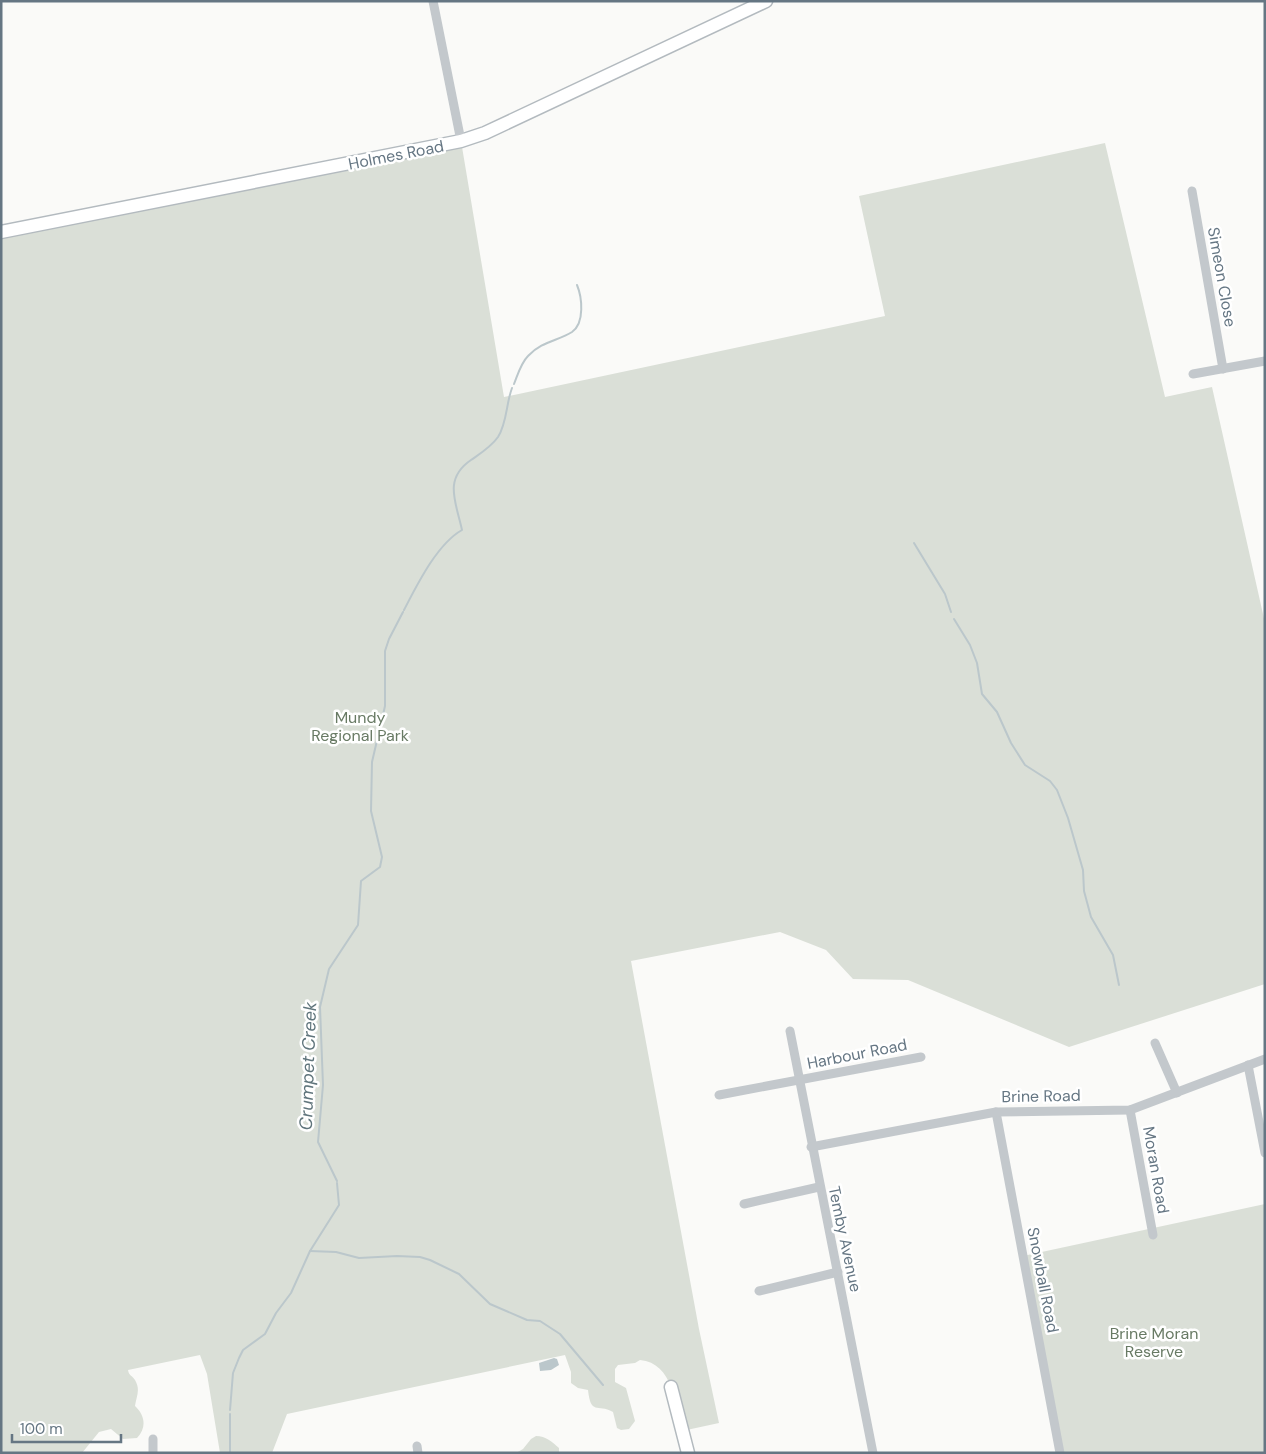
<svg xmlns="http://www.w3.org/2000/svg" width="1266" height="1454" font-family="'DM Sans',sans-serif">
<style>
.green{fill:#dadfd7}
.water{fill:#bbc7cb}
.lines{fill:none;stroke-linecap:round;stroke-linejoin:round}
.stream{stroke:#bbc7cb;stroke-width:2}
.secondary-casing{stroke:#b3babf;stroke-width:15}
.street{stroke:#c3c8cc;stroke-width:9}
.secondary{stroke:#fff;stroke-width:12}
.labels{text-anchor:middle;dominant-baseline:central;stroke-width:5;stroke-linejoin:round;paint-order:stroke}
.street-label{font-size:16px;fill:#657683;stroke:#fff}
.park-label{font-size:16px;fill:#687a64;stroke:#fff}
.water-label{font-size:18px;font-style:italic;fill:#60757c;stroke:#fff}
</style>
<rect width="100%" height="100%" fill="#fafaf8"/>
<g class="green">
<path d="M 461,141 L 504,397 L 885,316 L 859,196 L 1105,143 L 1165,397 L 1212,387 L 1265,623 L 1265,984 L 1069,1047 L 908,980 L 853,979 L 826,950 L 780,932 L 631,961 L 699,1329 L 719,1423 L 682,1431 C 676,1405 673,1363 640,1360 L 635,1363 L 618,1365 L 615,1369 L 615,1382 L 626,1388 L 635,1421 L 629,1429 L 621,1430 L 617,1428 L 613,1412 C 597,1403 591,1416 588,1390 L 578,1388 L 571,1383 L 571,1372 L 565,1355 L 287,1414 L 272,1453 L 220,1453 L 207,1374 L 200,1355 L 128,1370 C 129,1376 132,1375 135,1380 C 141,1390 136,1397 135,1406 C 145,1415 147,1428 137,1438 L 123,1439 L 111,1429 L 99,1432 L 82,1453 L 1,1453 L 1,232 Z"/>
<polygon points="1265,1204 1265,1453 1060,1453 1023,1256"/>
<path d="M 536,1436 C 546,1436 552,1442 559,1448 L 559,1453 L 516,1453 L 523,1449 L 531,1439 Z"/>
</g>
<polygon class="water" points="554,1358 557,1359 559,1365 551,1370 540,1371 539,1363"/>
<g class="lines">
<g class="stream">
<path d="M 514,384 C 518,374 521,363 528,356 C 542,341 558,341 572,332 C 585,323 582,297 577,285"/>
<polyline points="914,543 945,594 951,612"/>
<path d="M 404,610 C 417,585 437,544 462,530 C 456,502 443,479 471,460 C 481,453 491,447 498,437 C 507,423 506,404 512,388"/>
<polyline points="954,619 970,645 977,663 982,694 997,712 1011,743 1025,765 1050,781 1057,790 1068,818 1083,870 1084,891 1091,917 1113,955 1119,985"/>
<polyline points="337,1181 318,1142 323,1085 320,1007 329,969 358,925 361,881 380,867 382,857 371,811 372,762 385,706 385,651 389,639 403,612"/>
<polyline points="310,1251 336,1252 359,1258 397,1256 420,1257 430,1260 459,1274 490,1304 527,1320 540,1321 560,1334 603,1385"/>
<polyline points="230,1410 233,1373 239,1358 243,1350 265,1334 276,1313 291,1293 310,1251 339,1205 337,1183"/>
<polyline points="230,1414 230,1453"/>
</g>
<g class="secondary-casing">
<g id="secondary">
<polyline points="1,232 461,141 485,133 766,1"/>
<polyline points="671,1387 688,1453"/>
</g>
</g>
<g class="street">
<polyline points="433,1 461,141"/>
<polyline points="1192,191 1223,369"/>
<polyline points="1193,374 1265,361"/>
<polyline points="790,1031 873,1453"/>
<polyline points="1155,1043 1177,1093"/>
<polyline points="1248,1065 1265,1153"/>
<polyline points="719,1095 921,1057"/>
<polyline points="1130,1110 1153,1235"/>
<polyline points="996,1112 1060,1453"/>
<polyline points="811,1147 996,1112 1130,1110 1265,1059"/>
<polyline points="744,1204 819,1187"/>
<polyline points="759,1291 838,1272"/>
<polyline points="417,1446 418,1453"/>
<polyline points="153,1453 153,1439"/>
</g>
<use href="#secondary" class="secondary"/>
</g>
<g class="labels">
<g class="street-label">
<text transform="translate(396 155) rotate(-11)">Holmes Road</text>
<text transform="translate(1222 277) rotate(80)">Simeon Close</text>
<text transform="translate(857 1054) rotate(-11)">Harbour Road</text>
<text transform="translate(1041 1096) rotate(-1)">Brine Road</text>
<text transform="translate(1156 1170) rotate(80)">Moran Road</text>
<text transform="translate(845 1239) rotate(78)">Temby Avenue</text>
<text transform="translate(1043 1280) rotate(79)">Snowball Road</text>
</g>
<g class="park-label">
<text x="360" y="717">Mundy<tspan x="360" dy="18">Regional Park</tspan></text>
<text x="1154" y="1333">Brine Moran<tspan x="1154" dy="18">Reserve</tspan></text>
</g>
<g class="water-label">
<text transform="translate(308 1066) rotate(-88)">Crumpet Creek</text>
</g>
</g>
<rect width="1266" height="1454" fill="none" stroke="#657683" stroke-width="5"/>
<path d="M12 1434v8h109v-8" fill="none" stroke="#657683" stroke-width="2.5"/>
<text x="20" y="1434" font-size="15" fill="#657683" stroke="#ffffff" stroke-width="4" paint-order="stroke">100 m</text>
</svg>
